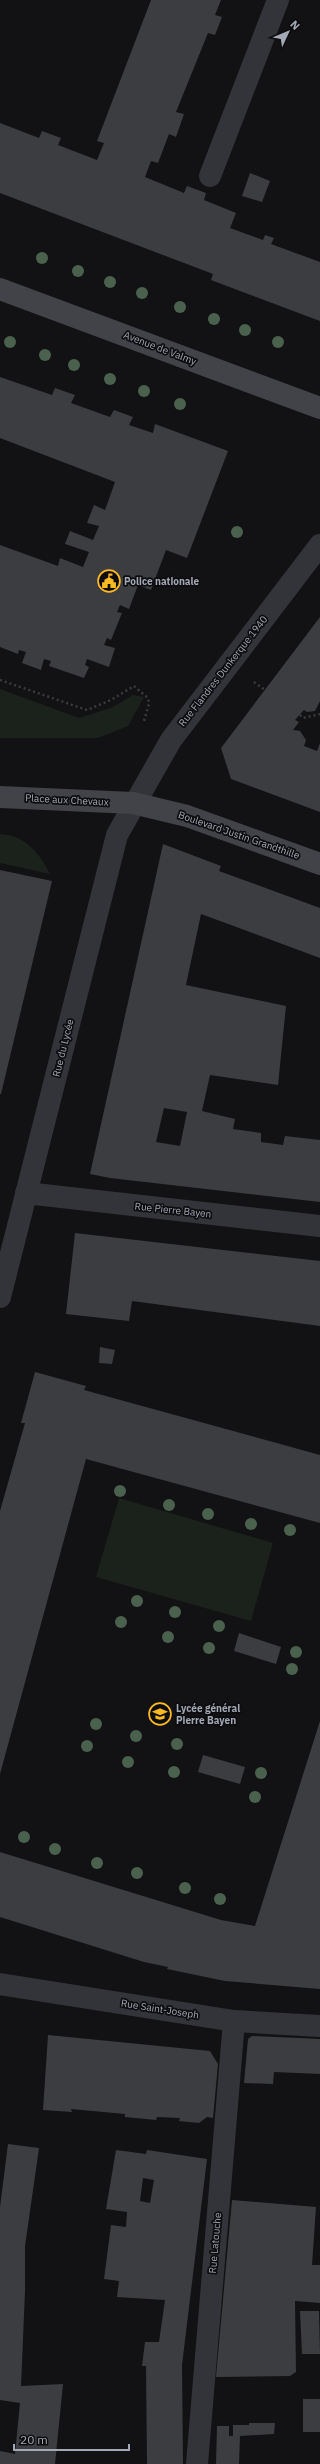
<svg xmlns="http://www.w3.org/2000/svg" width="320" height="2464" font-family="'IBM Plex Sans',sans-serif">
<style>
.green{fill:#1a221b}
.building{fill:#3c3d41;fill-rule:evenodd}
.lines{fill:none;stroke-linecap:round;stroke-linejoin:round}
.path{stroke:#393b40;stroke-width:2.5;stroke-dasharray:2 3;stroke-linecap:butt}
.service{stroke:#333439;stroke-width:22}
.minor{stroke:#333439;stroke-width:22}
.secondary{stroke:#414349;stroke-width:22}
.tree{fill:#4a614d}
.labels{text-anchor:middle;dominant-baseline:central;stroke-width:3.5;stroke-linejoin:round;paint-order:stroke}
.street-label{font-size:10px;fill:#a3a8b5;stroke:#0d0d0f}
.poi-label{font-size:10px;font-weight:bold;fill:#a3a8b5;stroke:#0d0d0f;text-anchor:start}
</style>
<rect width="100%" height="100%" fill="#121214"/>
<g class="green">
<polygon points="0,689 79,718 111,708 133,695 144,697 128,726 98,738 0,738"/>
<path d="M 0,834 C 25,835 39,853 50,874 L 0,863 Z"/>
<polygon points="119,1498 273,1543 251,1621 96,1577"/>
</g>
<g class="building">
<polygon points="151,0 221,0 215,15 222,17 215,35 208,33 176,112 184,114 176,137 169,134 158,163 151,161 145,177 184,193 187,186 206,193 204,200 236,213 230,228 263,240 265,235 274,238 271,244 320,262 320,321 211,280 213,274 0,193 0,123 39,138 42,131 61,138 58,145 97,160 104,143 97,141"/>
<polygon points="250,173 270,181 262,202 242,196"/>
<polygon points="0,377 52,395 55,388 75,395 71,403 110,417 114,410 133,417 129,425 153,433 155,424 228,451 187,558 166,550 151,590 138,585 129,609 120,605 117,612 122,613 111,640 107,638 104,645 115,648 109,667 87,659 85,665 89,667 84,678 49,666 51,661 44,659 41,670 22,663 26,652 19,650 18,654 0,647 0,545 58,566 60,558 83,567 89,552 65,544 70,531 93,540 99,526 87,523 94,505 105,510 115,482 0,438"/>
<polygon points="320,617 320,701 315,711 307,712 304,710 295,720 299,722 293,730 300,731 306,740 304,746 317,751 320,743 320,812 231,779 221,748"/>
<path d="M 163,844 L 221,866 L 219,871 L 320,908 L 320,958 L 201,914 L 186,985 L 286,1006 L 278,1085 L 210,1075 L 202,1111 L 235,1119 L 233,1129 L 261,1133 L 261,1142 L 283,1145 L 285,1136 L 320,1140 L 320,1202 L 110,1178 L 90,1174 ZM 164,1108 L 187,1112 L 180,1146 L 156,1142 Z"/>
<polygon points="0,870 52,881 1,1094 0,1094"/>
<polygon points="75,1233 320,1261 320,1326 132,1301 129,1321 66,1314"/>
<polygon points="100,1347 115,1350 112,1364 99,1363"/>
<polygon points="35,1372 86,1386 84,1390 320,1455 320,1523 86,1459 0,1774 0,1511 25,1423 21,1423"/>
<polygon points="239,1633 281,1647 276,1664 234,1651"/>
<polygon points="320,1721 320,1989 225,1981 167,1969 168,1967 144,1962 0,1917 0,1852 221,1920 255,1926"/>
<polygon points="203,1755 245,1767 240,1784 198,1772"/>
<polygon points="48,2035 210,2051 218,2064 213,2118 207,2117 199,2123 179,2121 180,2118 157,2117 156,2120 125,2117 125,2114 71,2109 72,2112 43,2110"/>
<polygon points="252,2036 320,2039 320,2074 274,2072 273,2084 244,2083 248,2039"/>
<polygon points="8,2144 39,2148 25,2246 25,2291 21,2386 63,2384 55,2464 0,2464 0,2451 15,2454 20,2403 0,2400 0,2207"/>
<path d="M 116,2150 L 146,2154 L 147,2150 L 207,2159 L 182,2365 L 183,2464 L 147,2464 L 146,2366 L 142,2366 L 145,2342 L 159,2342 L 165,2300 L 117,2297 L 119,2281 L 104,2279 L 111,2225 L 126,2227 L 127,2212 L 106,2209 ZM 143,2178 L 154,2180 L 150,2203 L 140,2201 Z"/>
<polygon points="232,2200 316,2207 312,2265 320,2265 320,2303 295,2301 296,2372 290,2376 216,2377"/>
<polygon points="300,2311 319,2311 320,2354 302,2354"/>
<rect x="303" y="2399" width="17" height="33"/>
<polygon points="249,2423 275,2423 274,2434 240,2436 239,2464 216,2464 217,2426 229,2426 229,2436 233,2436 233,2425 249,2425"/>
</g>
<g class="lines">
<g class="path">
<polyline points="0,680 87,710 111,700 134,686 148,698 149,704 144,721"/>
<polyline points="254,682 265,690"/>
<polyline points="300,715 303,718 320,714"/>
</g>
<polyline class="service" points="210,176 278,0"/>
<g class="minor">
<polyline points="26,1193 320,1226"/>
<polyline points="0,1297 117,835 171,740 320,545"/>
<polyline points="0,1984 234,2021 320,2026"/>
<polyline points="197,2464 234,2021"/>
</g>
<g class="secondary">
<polyline points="0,289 320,408"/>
<polyline points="0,797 133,803 187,816 320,864"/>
</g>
</g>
<g class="tree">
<circle cx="42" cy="258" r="6"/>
<circle cx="78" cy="271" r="6"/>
<circle cx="110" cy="282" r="6"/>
<circle cx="142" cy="293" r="6"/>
<circle cx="180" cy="307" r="6"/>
<circle cx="214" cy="319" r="6"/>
<circle cx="245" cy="330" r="6"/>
<circle cx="10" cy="342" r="6"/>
<circle cx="278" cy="342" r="6"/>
<circle cx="45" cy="355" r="6"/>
<circle cx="74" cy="365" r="6"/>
<circle cx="110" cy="379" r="6"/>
<circle cx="144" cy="391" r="6"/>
<circle cx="180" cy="404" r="6"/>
<circle cx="237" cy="532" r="6"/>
<circle cx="120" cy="1491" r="6"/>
<circle cx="169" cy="1505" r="6"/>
<circle cx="208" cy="1514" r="6"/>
<circle cx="251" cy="1524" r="6"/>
<circle cx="290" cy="1530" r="6"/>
<circle cx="137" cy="1601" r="6"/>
<circle cx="175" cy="1612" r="6"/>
<circle cx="121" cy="1622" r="6"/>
<circle cx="219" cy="1626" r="6"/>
<circle cx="168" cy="1637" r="6"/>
<circle cx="209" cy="1648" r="6"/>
<circle cx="296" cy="1652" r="6"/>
<circle cx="292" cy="1669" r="6"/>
<circle cx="96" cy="1724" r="6"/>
<circle cx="136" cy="1736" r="6"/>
<circle cx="177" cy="1744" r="6"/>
<circle cx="87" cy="1746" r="6"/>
<circle cx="128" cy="1762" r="6"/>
<circle cx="174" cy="1772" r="6"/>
<circle cx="261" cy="1773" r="6"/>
<circle cx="255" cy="1797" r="6"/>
<circle cx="24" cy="1837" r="6"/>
<circle cx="55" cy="1849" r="6"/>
<circle cx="97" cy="1863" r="6"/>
<circle cx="137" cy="1873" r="6"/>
<circle cx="185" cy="1888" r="6"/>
<circle cx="220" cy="1899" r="6"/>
</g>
<defs>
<g id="civic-ring" transform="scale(1.15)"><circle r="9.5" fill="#0d0d0f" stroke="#fdba21" stroke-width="1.5"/><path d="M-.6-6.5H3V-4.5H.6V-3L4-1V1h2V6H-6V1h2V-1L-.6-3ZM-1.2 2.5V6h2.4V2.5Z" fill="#fdba21"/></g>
<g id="school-ring" transform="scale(1.15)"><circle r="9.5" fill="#0d0d0f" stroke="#fdba21" stroke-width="1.5"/><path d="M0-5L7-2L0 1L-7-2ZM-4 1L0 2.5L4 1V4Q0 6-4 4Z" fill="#fdba21"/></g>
</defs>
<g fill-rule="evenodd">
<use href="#civic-ring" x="109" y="581"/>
<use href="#school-ring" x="160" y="1714"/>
</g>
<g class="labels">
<g class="street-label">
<text transform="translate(160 348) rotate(21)">Avenue de Valmy</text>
<text transform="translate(223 671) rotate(-52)">Rue Flandres Dunkerque 1940</text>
<text transform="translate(67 800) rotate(3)">Place aux Chevaux</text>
<text transform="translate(239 835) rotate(19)">Boulevard Justin Grandthille</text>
<text transform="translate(63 1048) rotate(-76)">Rue du Lycée</text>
<text transform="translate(173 1210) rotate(6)">Rue Pierre Bayen</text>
<text transform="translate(160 2009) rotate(9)">Rue Saint-Joseph</text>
<text transform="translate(215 2243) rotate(-85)">Rue Latouche</text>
</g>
<g class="poi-label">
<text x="124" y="581">Police nationale</text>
<text x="176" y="1708">Lycée général<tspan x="176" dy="12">Pierre Bayen</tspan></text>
</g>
</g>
<g transform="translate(288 32) rotate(46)" stroke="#0d0d0f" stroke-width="3" paint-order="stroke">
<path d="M0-3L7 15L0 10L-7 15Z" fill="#a3a8b5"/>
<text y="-6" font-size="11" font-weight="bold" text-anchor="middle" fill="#a3a8b5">N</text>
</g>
<path d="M14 2444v6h115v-6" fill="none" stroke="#a3a8b5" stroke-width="2"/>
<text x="20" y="2444" font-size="12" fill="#a3a8b5" stroke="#0d0d0f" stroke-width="3" paint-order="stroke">20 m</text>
</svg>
